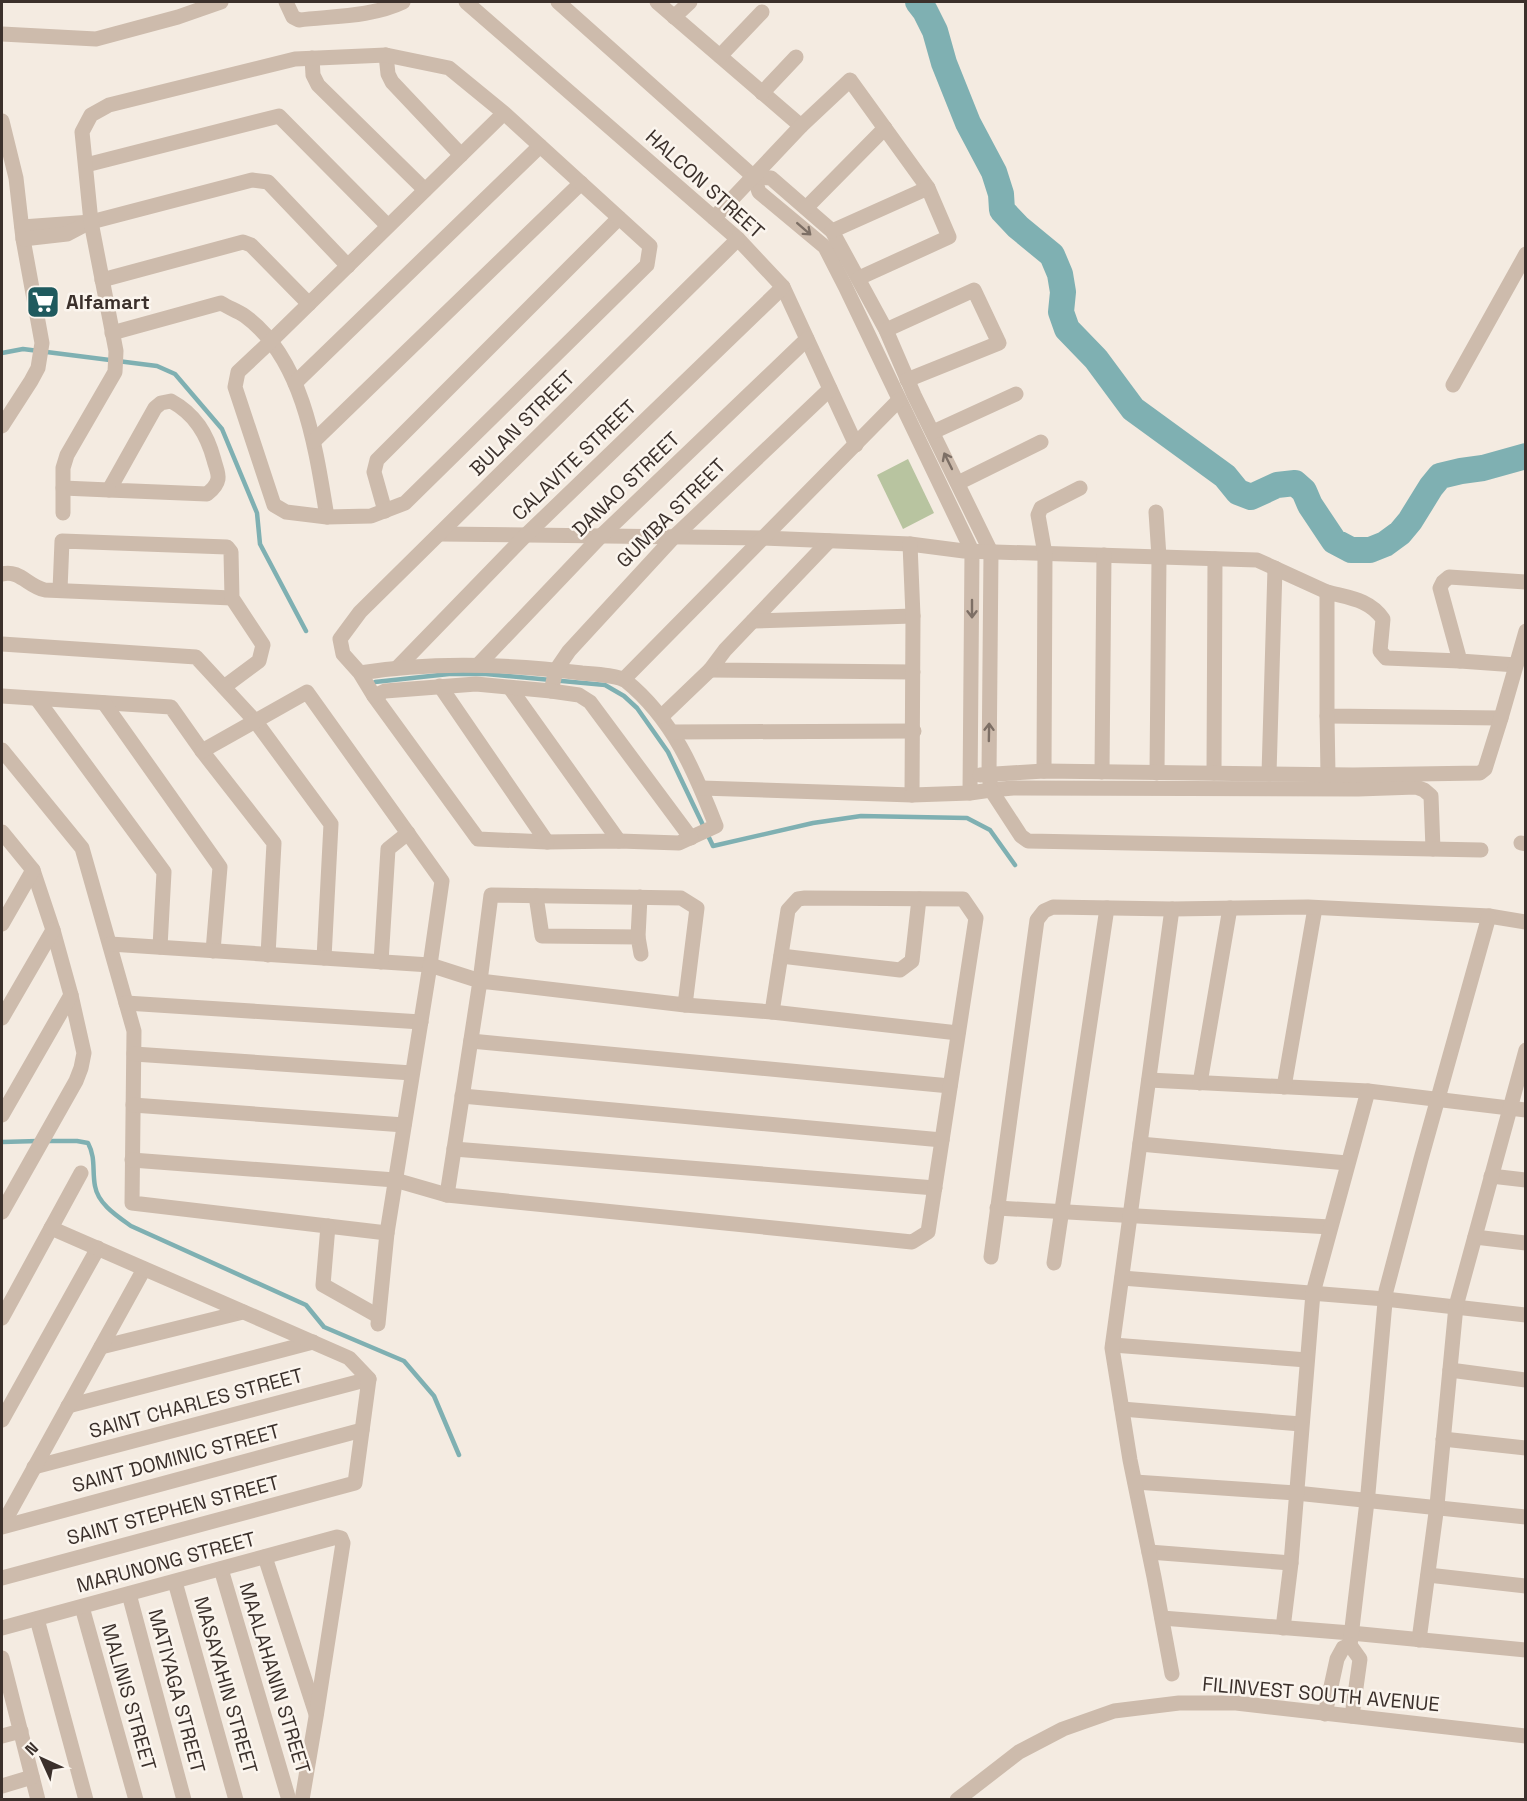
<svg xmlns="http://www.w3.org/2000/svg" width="1527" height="1801" font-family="'Space Grotesk',sans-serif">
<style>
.green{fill:#b8c4a0}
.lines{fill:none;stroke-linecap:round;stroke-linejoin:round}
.stream{stroke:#7fb0b2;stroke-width:4.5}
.river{stroke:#7fb0b2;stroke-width:26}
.minor{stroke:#cdbbac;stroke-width:15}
.oneway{stroke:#7d6f65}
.labels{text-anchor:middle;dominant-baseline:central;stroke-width:5;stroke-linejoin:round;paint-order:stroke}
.street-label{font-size:20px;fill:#3b302b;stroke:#fbf5ee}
.poi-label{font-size:20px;font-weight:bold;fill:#3b302b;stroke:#fbf5ee;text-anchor:start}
</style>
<rect width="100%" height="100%" fill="#f4ebe1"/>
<polygon class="green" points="908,459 934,513 903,529 877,475"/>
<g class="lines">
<g class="stream">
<polyline points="2,353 23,349 157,366 175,374 222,429 257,513 260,544 306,631"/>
<polyline points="375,682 449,674 486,674 605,685 624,696 637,708 668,752 713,846 813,823 861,816 967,818 990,830 1015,865"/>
<path d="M 47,1141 L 77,1141 L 88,1143 C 96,1158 92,1171 95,1186 C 98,1204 117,1216 131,1226 L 306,1305 L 324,1327 L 404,1361 L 434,1396 L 459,1455"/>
<polyline points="2,1142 38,1141"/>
</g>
<polyline class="river" points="918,2 925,11 935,31 944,63 968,123 994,172 1001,194 1002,210 1018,227 1052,255 1060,274 1063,292 1061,312 1067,329 1096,359 1133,409 1225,476 1238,492 1251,497 1277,485 1295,483 1304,491 1310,505 1334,541 1351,550 1370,550 1385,544 1400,533 1410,521 1431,487 1440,476 1461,471 1483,468 1526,456"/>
<g class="minor">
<path d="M 286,2 L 293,17 L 299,20 C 332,16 372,17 403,2"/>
<polyline points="466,2 738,239 783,287 856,445"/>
<polyline points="558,2 754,177 759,192 825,247 845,286 972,551 970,793"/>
<polyline points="657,2 801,126"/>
<polyline points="674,17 690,2"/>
<polyline points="2,34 96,39 178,17 221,2"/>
<polyline points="386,55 388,74 392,82 461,155"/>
<polyline points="720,56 762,12"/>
<polyline points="312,58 313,75 318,85 425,190"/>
<polyline points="762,93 796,57"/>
<polyline points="2,121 16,178 23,239 42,343 38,368 31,381 2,426"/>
<polyline points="86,165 279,116 388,226"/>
<polyline points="754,177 771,178 832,231 886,330 914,395 991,552 989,774 991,790 1013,788 1358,789 1416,787 1424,790 1431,796 1433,849"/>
<polyline points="806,208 885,128"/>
<polyline points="714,218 801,126 850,80 928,188 949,237 859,278"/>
<polyline points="22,227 91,222 252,180 268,182 348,266"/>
<polyline points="832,231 928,188"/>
<polyline points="23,239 67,234 86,224"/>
<polyline points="102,280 243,242 251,245 309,304"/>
<polyline points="886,330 974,290 999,343 907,380"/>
<path d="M 112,333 L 221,303 C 229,308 238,311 245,316 C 304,359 316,450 327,517"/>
<polyline points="295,383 540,146"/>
<polyline points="1453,385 1526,254"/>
<path d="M 171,401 C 195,414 207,434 214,460 C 215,465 219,473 218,479 C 217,485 212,490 207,494 L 109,490 L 155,408 L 161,403 Z"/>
<polyline points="933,432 1016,394"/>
<polyline points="314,441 581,183"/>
<polyline points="958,483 1041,442"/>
<polyline points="63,488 109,490"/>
<polyline points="385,511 374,472 377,460 619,218"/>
<polyline points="1156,512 1159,557 1157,773"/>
<polyline points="63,513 63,468 67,455 115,372 116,351 91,222 82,132 91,115 109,105 295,59 386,55 449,68 504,113 650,246 647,265 405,503 371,516 327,517 286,512 274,505 235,387 238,372 271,341 504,113"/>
<polyline points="440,534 763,538 910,544 964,551 1257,560 1327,592"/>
<polyline points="829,541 725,650 710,670 913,672"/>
<path d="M 2,574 C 19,569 29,587 45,590 L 232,598"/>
<polyline points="60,590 62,541 227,547 231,552 232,598 263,645 259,661 224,687"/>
<polyline points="753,621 913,616"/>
<polyline points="2,644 196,657 256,722 331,824 324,958"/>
<path d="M 1460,661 L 1386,658 L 1380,651 L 1383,619 C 1369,599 1349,598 1327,592 L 1327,716 L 1501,718"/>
<polyline points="479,664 601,536 807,339"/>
<polyline points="1516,665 1460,661 1440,588 1443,582 1449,577 1526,582"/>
<polyline points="398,667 526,535 783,287"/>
<path d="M 360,673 C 434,661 508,664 582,673 C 593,674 618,675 626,681 C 673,719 695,772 716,826 L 679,843 L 619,841 L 547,842 L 478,839 L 374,696 L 360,673 L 343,654 L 340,639 L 360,612 L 738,239"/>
<polyline points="624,679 899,400"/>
<polyline points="440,686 547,842"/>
<polyline points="510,688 619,841"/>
<polyline points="551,691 556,670 569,651 674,537 830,389"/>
<polyline points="2,696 171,707 202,751 274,843 268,955"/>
<polyline points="374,696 385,691 476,684 551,691 579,695 590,702 691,838"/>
<polyline points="37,699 164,872 160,947"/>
<polyline points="104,703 220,867 213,951"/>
<polyline points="662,716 710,670"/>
<polyline points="1327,716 1328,775"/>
<polyline points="673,732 914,731"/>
<polyline points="2,750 82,848 134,1031 132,1203 387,1233"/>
<polyline points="1044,771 1045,554 1038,515 1041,508 1080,488"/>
<polyline points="1102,772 1104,555"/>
<polyline points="1214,773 1215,559"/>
<polyline points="1269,774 1275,568"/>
<polyline points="980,775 1044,771 1353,775 1480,773 1485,769 1501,718 1526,631"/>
<polyline points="701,788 912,795 913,616 910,544"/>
<polyline points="912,795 970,793 991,790 1021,836 1028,841 1481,850"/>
<polyline points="2,832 33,870 53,930 71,995 84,1053 81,1068 76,1081 2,1212"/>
<polyline points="1521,843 1526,844"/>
<polyline points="536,896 542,936 638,937 641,954"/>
<polyline points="2,924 33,870"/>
<polyline points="638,937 640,897"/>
<polyline points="110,944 430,965 442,881 307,692 202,751"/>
<polyline points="781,956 900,970 912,961 919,899"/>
<polyline points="381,962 388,849 408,833"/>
<polyline points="126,1003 421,1022"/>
<polyline points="772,1012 958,1033"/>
<polyline points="2,1018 53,930"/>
<polyline points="471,1041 950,1086"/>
<polyline points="134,1054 412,1073"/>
<polyline points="1149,1080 1368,1091 1526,1110"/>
<polyline points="1200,1083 1230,908"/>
<polyline points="1284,1087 1315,908"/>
<polyline points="462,1096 942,1140"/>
<polyline points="133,1105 404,1125"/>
<polyline points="2,1115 71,995"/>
<polyline points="1140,1144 1347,1163"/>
<polyline points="454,1149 935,1188"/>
<polyline points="132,1160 395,1180 447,1195 480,981 685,1005 697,908 681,898 491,895 480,981 430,965 387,1233 378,1324"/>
<polyline points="1491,1176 1526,1180"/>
<polyline points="447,1195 912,1242 928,1232 976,918 963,899 805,898 798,899 788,910 772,1012 685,1005"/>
<polyline points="997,1208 1330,1227"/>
<polyline points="328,1226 323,1285 378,1316"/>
<polyline points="1475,1237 1526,1243"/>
<polyline points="991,1257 1037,920 1044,911 1053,907 1172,909 1308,907 1489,916 1526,922"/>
<polyline points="1054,1263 1107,908"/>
<polyline points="1122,1278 1385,1299 1526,1315"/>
<polyline points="2,1318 81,1173"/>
<polyline points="1113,1345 1307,1360"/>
<polyline points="101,1347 243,1312"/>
<polyline points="1450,1370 1526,1380"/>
<polyline points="68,1406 313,1342"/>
<polyline points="1122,1409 1301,1424"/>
<polyline points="2,1420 98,1248"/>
<polyline points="1443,1439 1526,1448"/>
<polyline points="34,1467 369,1379"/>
<polyline points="1135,1482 1296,1493 1526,1517"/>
<polyline points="2,1526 144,1269"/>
<polyline points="2,1527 362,1430"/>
<polyline points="1149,1552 1291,1563"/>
<polyline points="265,1557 316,1714"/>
<polyline points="221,1569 289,1800"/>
<polyline points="1428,1575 1526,1586"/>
<polyline points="2,1578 355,1483 369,1379 349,1358 51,1228"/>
<polyline points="175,1582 236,1800"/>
<polyline points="129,1594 184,1800"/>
<polyline points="82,1607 136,1800"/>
<polyline points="1162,1618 1351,1633 1526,1650"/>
<polyline points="37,1619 86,1800"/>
<polyline points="2,1628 337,1537 341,1538 343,1543 316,1717 302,1800"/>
<polyline points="1283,1628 1291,1563 1313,1293 1368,1091"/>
<polyline points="1419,1640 1437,1505 1456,1306 1526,1050"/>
<polyline points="1350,1645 1368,1493 1386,1291 1421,1159 1489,916"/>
<polyline points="2,1658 38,1800"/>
<polyline points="1172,1674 1154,1577 1130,1460 1112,1348 1172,909"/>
<polyline points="1325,1714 1337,1659 1343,1648 1350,1645 1360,1659 1352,1716"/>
<polyline points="2,1736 21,1731"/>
<polyline points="2,1786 32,1777"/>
<polyline points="957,1800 1019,1752 1063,1729 1114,1711 1179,1703 1236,1703 1526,1736"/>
</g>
</g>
<defs><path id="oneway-shaft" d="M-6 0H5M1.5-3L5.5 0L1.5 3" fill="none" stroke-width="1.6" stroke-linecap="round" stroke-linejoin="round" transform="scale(1.5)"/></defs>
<g class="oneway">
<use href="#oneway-shaft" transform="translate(804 229) rotate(41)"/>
<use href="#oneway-shaft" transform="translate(948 461) rotate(-116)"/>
<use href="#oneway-shaft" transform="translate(972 609) rotate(90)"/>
<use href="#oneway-shaft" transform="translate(989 732) rotate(-89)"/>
</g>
<defs>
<g id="supermarket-square" transform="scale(1.725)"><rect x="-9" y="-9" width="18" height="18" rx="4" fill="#1f5a5e" stroke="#fbf5ee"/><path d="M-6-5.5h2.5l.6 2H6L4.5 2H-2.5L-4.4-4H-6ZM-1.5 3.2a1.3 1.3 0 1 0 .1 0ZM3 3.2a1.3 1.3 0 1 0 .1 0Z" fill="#fff"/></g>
</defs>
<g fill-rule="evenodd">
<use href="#supermarket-square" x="43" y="302"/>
</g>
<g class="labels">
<g class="street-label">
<text transform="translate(705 184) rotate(42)">HALCON STREET</text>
<text transform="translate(522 423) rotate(-45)">BULAN STREET</text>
<text transform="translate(574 460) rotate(-44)">CALAVITE STREET</text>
<text transform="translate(626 484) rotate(-44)">DANAO STREET</text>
<text transform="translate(671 513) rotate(-45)">GUMBA STREET</text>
<text transform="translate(196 1403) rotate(-15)">SAINT CHARLES STREET</text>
<text transform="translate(176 1458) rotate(-15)">SAINT DOMINIC STREET</text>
<text transform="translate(173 1510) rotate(-15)">SAINT STEPHEN STREET</text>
<text transform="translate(166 1562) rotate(-15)">MARUNONG STREET</text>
<text transform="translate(275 1678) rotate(73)">MAALAHANIN STREET</text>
<text transform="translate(226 1685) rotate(74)">MASAYAHIN STREET</text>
<text transform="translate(177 1691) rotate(75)">MATIYAGA STREET</text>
<text transform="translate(1321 1694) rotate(5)">FILINVEST SOUTH AVENUE</text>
<text transform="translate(129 1697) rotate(74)">MALINIS STREET</text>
</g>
<g class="poi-label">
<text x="66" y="302">Alfamart</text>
</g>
</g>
<rect width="1527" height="1801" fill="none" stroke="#3b302b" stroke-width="6"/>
<g transform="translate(42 1759) rotate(315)" stroke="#fbf5ee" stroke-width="4.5" paint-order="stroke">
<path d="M0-4.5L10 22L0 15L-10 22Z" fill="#3b302b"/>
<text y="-9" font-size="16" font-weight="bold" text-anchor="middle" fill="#3b302b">N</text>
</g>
</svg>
